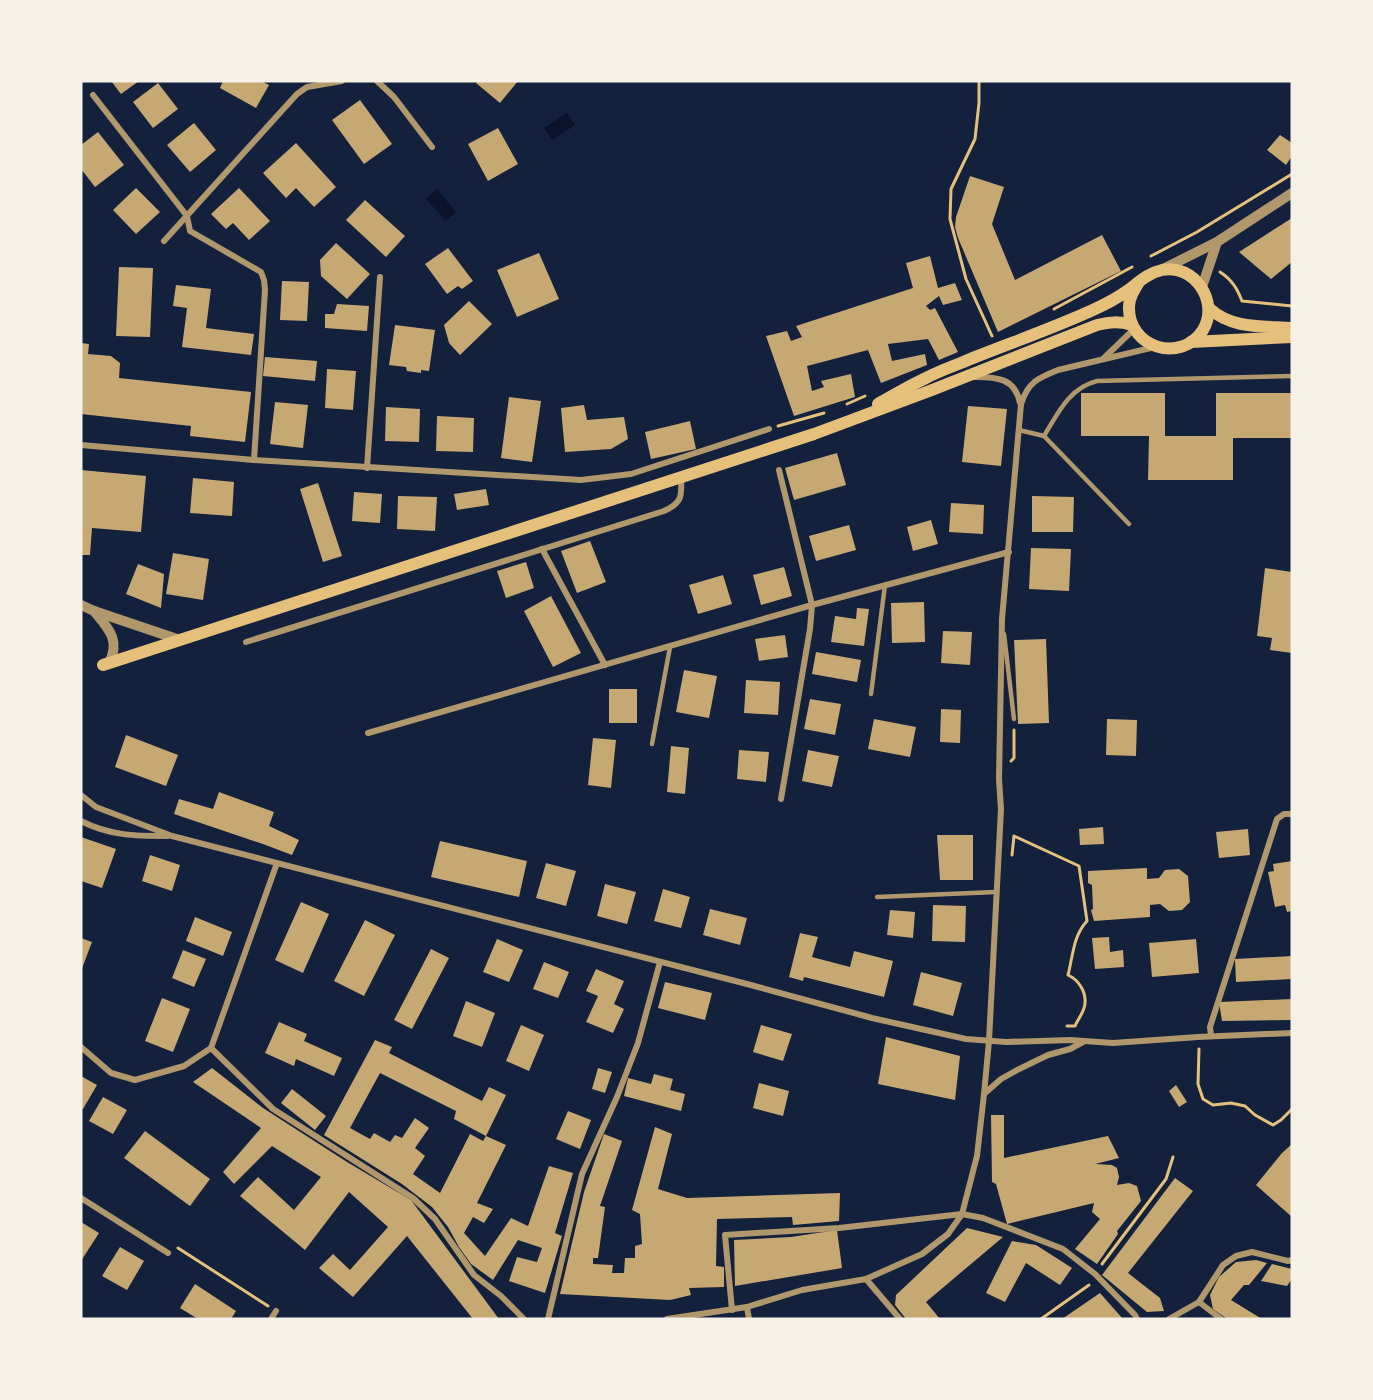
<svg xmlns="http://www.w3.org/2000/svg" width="1373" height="1400" font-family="Overpass,sans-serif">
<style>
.water{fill:#0b132b}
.building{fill:#c6a872}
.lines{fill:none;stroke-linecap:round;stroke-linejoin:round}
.path{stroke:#e5c07b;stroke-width:3}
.service{stroke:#b1986c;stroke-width:4.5}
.minor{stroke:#b1986c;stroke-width:6}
.tertiary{stroke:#b1986c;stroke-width:10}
.secondary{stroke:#e5c07b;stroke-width:12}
</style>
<rect width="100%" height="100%" fill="#14213d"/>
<g class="water">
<polygon points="567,113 575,125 552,140 544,128"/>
<polygon points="437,189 456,212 446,221 426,199"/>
</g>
<g class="building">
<polygon points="111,81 139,81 121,94"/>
<polygon points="223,81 261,81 269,85 256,108 220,88"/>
<polygon points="478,81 518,81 500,103 476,83"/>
<polygon points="158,83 178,109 153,128 133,102"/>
<polygon points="360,100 392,144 364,164 332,120"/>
<polygon points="194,123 216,150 190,172 167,145"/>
<polygon points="498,128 518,164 488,181 468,144"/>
<polygon points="98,132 124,165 95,187 81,169 81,145"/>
<polygon points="1280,135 1292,143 1292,156 1286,165 1267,150"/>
<polygon points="296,143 336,187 314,207 296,188 286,198 263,173"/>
<polygon points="970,176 1004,187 992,224 1015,280 1102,235 1121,271 998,332 958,238 955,227 956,217"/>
<polygon points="136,188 160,212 136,234 113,210"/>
<polygon points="239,188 270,221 249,240 233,223 226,229 211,214"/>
<polygon points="365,200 405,236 386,257 346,220"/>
<polygon points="1292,218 1292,262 1271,279 1239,252"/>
<polygon points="336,243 370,274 347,299 321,276 320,260"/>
<polygon points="448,248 473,281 462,289 458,286 447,294 425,264"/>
<polygon points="539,253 559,299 517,317 497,270"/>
<polygon points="930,256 938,288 955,283 962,300 943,305 939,296 926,306 930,310 935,308 958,352 939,360 928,339 888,344 892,361 925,354 927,365 881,383 868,350 807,366 812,391 824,387 821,381 851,374 855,397 794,416 766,336 787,331 791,341 802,337 796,326 913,288 906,263"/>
<polygon points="119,267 153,268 150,337 116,336"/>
<polygon points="282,281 309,282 307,321 280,320"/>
<polygon points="176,285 211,289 206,328 254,334 251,355 182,347 187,308 173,306"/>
<polygon points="469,301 492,324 460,355 449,343 444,325"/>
<polygon points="337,304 369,306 367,331 325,328 325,314 334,314"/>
<polygon points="395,325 435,330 429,371 421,370 421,373 407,371 406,367 389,365"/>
<polygon points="81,343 89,344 88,354 111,356 120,363 119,378 251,392 245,442 190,436 191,426 81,414"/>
<polygon points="265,357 317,361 315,381 263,376"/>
<polygon points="327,369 356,371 353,410 325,408"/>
<polygon points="1081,393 1165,393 1165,436 1216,436 1216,393 1292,393 1292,438 1233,438 1233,480 1148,480 1149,436 1081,436"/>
<polygon points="509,397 541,401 532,462 501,458"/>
<polygon points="275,402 308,405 303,448 270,444"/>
<polygon points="584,405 587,420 624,417 628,439 611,449 565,452 561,408"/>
<polygon points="968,406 1007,409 1001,466 962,462"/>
<polygon points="386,407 420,409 419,442 385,441"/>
<polygon points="437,416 474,418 473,452 436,451"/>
<polygon points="690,421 696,449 651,459 645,432"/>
<polygon points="837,453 846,485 794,500 785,468"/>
<polygon points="81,470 146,476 141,532 92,528 90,555 81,555"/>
<polygon points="193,478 234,482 232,516 190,513"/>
<polygon points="318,483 342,556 323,562 300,489"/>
<polygon points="486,489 489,505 457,510 454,494"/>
<polygon points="354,492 382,494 380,523 352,521"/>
<polygon points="398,496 437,497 435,531 397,529"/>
<polygon points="1032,496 1074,497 1073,532 1032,532"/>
<polygon points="951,503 984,505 983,534 949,532"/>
<polygon points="931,520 938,544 913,551 907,527"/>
<polygon points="849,525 856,550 816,561 809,536"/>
<polygon points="590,541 606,582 577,593 561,551"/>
<polygon points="1031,548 1071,549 1069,591 1029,589"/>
<polygon points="173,553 209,559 203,600 166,594"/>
<polygon points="526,562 534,588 506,598 497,571"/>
<polygon points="138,564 164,574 161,608 126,594"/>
<polygon points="784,567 792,596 761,605 753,575"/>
<polygon points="1265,568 1292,572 1292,653 1270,650 1272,638 1257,636"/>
<polygon points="723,575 732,604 698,614 689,585"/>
<polygon points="551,596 581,653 553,667 524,611"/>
<polygon points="924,602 925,642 892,643 891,603"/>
<polygon points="857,608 869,609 864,646 831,642 835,616 856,619"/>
<polygon points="943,631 972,632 970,665 941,663"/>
<polygon points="785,635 788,657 759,661 755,639"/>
<polygon points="1046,639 1049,723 1018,724 1014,640"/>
<polygon points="816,652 861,660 857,682 812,674"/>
<polygon points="684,670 717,676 709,718 676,712"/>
<polygon points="746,680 780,682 778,715 744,713"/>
<rect x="609" y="689" width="28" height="34"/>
<polygon points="810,699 841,704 835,735 804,729"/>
<polygon points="941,709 961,710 960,743 940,742"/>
<polygon points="874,719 916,727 910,757 868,749"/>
<polygon points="1107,719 1137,720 1136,756 1106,755"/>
<polygon points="126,735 178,755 166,786 115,767"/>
<polygon points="593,738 616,740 611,788 588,785"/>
<polygon points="671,746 689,748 685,794 667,792"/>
<polygon points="739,750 769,752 766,782 737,779"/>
<polygon points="808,750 839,756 832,787 802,781"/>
<polygon points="219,792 274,812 269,826 299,840 292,855 263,844 174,814 179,799 213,809"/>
<polygon points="1103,827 1104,844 1080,845 1079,829"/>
<polygon points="1248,829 1250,855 1219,858 1216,832"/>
<polygon points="937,835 973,835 973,880 940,880"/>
<polygon points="81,837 116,849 102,888 81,881"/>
<polygon points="440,841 527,861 519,897 431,877"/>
<polygon points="150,855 180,865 172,891 142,881"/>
<polygon points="1292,861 1292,911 1287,912 1285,905 1275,907 1268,872 1274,871 1273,864"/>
<polygon points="546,863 576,871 566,906 536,898"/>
<polygon points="1147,868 1147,879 1159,878 1165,870 1179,869 1188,876 1190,902 1182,910 1169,911 1160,904 1150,905 1150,917 1094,921 1091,910 1093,909 1092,885 1088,883 1088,871"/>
<polygon points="605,884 636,892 627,924 597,916"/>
<polygon points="663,889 690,897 681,928 654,921"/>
<polygon points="301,902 329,914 303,973 275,960"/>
<polygon points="933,905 966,906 965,942 932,941"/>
<polygon points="710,909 747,918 740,945 703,935"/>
<polygon points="890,910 915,912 913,938 887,935"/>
<polygon points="195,917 232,932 223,956 186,941"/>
<polygon points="365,920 395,935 364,996 334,981"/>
<polygon points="800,933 818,937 812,957 850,967 854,951 893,961 884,997 804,977 803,981 789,977"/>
<polygon points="1109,937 1110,952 1123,950 1124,967 1095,969 1092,938"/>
<polygon points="81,938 92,942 81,971"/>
<polygon points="497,939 523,950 509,982 483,972"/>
<polygon points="1196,939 1199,973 1152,977 1149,943"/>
<polygon points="431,949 449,958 412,1029 394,1020"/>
<polygon points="183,950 206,959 194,987 172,978"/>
<polygon points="1292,956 1292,979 1236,982 1235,959"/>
<polygon points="544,962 569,972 558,998 533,989"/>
<polygon points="596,969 624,981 614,1004 624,1009 613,1033 586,1022 598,996 586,991"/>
<polygon points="921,972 962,983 953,1016 913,1005"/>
<polygon points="665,982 712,993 705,1020 658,1008"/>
<polygon points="162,998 190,1009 173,1052 145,1041"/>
<polygon points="1292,999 1292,1020 1222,1021 1219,1002"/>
<polygon points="466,1001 495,1013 482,1047 453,1036"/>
<polygon points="279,1022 307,1034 304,1041 342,1058 334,1076 296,1059 294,1066 265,1053"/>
<polygon points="521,1025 544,1035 529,1071 506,1061"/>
<polygon points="761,1025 792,1034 783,1061 753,1052"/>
<polygon points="886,1037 960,1056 955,1100 878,1084"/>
<polygon points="375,1040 392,1047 389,1053 482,1101 489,1087 506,1095 486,1136 454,1119 456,1111 380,1073 350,1128 370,1139 374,1133 390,1142 395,1135 402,1138 415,1118 429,1128 415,1148 425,1156 413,1174 440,1193 470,1134 483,1141 486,1136 506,1145 477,1203 493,1209 484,1223 473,1217 464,1233 485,1256 511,1218 528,1226 549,1166 573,1173 555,1233 562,1236 545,1293 509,1281 517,1257 537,1262 542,1248 518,1240 493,1280 471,1264 459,1247 448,1227 432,1207 402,1184 324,1135"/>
<polygon points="212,1068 263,1108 347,1162 411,1200 499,1319 473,1319 407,1236 353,1297 319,1268 333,1254 350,1270 388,1227 349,1192 305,1250 240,1196 258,1177 294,1210 321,1177 272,1146 234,1184 223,1172 261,1128 193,1082"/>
<polygon points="598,1068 612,1072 605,1093 592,1089"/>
<polygon points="654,1074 673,1079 670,1090 685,1094 681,1111 624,1096 628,1078 651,1084"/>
<polygon points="81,1076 97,1085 83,1109 81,1108"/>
<polygon points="759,1083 789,1091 783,1116 753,1108"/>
<polygon points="1176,1085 1187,1102 1179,1107 1169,1091"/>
<polygon points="292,1089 326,1116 315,1130 281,1103"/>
<polygon points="103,1097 127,1110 113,1134 89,1121"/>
<polygon points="568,1111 591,1120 580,1149 556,1139"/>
<polygon points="991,1115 1004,1115 1004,1158 1108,1136 1119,1158 1095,1164 1112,1165 1117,1168 1119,1177 1117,1185 1129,1183 1137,1186 1141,1201 1117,1231 1118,1234 1097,1264 1075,1249 1100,1219 1092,1212 1094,1203 1007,1224 996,1184 992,1182"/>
<polygon points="655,1127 672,1134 658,1189 687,1198 840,1193 839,1221 793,1225 792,1217 717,1219 716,1266 724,1267 724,1287 689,1288 691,1295 670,1300 560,1294 584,1192 604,1134 622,1141 600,1206 605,1207 598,1258 593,1258 593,1264 613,1265 612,1273 624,1273 625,1258 635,1258 635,1246 642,1244 640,1214 632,1210"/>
<polygon points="145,1131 210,1179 190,1206 124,1158"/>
<polygon points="1292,1144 1292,1217 1256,1185 1282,1153"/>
<polygon points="1175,1178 1193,1191 1128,1273 1160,1298 1164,1311 1147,1312 1102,1275"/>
<polygon points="81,1222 99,1233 81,1261"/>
<polygon points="967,1228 1003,1237 926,1302 940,1319 906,1319 895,1305 896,1295"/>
<polygon points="837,1230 842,1268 735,1286 734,1240 791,1237"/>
<polygon points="1012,1241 1036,1245 1072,1268 1060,1285 1026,1263 1005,1302 986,1293"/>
<polygon points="120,1247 144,1261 127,1290 102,1276"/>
<polygon points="1256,1260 1267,1263 1249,1285 1244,1285 1231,1300 1262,1319 1227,1319 1213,1309 1210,1295 1219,1277 1236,1262"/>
<polygon points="1272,1264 1292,1269 1292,1279 1287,1286 1261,1281"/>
<polygon points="195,1284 236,1311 231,1319 198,1319 180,1308"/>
<polygon points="1100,1293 1123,1319 1062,1319"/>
</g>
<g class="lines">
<g class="path">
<polyline points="979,81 979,103 975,139 951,189 950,219 966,279 992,336"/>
<polyline points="1151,256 1197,232 1292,174"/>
<path d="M 1220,272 C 1232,280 1237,288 1242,301 L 1292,306"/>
<polyline points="1054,309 1132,267"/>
<polyline points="847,404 865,396"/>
<polyline points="778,426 824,413"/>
<polyline points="1011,761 1014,758 1014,730"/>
<path d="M 1012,855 L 1014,836 L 1079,866 L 1087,921 C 1073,936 1073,956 1068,975 C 1079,980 1086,992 1085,1003 C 1085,1011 1078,1019 1075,1026 L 1067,1026"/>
<polyline points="1199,1049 1198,1084 1203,1099 1213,1105 1231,1103 1245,1106 1255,1115 1273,1125 1281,1120 1292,1109"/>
<polyline points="178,1248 268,1306"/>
<polyline points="1102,1264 1166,1179 1173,1157"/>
<polyline points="1041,1319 1089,1285"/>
</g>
<g class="service">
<polyline points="1019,430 1044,436 1129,524"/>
<path d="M 1044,436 C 1058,413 1069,388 1097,381 L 1292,376"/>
<polyline points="1004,634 1014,719"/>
<polyline points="871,694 885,585"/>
<polyline points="652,744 670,647"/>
<polyline points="877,897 996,892"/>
</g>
<g class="minor">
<polyline points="377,81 394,97 432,147"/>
<polyline points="93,95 187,216 190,231 261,272 264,280 265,290 254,460"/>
<polyline points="164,241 297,94 307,87 342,81"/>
<polyline points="1104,358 1134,329"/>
<path d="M 975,377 C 997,377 1015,378 1020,403"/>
<polyline points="81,445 254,460 581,480 631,474 769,429"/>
<polyline points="367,468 380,277"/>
<polyline points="779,470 812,605 810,629 781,799"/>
<polyline points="542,549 605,665"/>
<path d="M 246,642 L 664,511 C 682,503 682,496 681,478"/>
<polyline points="368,733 812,605 1009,552"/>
<polyline points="81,795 96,807 172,836 747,984 872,1018 966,1039 1006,1042 1070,1040 1113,1043 1198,1037 1292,1033"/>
<path d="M 81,821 C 110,836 136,836 168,836"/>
<polyline points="1211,1036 1210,1027 1277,819 1284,814 1292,814"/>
<polyline points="81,1047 111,1073 135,1080 184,1066 211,1048 277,863"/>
<polyline points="211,1048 273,1109 413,1198 435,1219 474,1275 501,1296 524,1319"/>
<polyline points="984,1094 1001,1079 1017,1070 1048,1055 1070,1049 1083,1042"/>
<polyline points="81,1198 168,1253"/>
<polyline points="866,1279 900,1319"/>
<polyline points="1199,1302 1221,1319"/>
<polyline points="747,1307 749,1319"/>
<polyline points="732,1310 725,1235 839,1228 962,1214 983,1218 1063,1249 1095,1274 1135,1315 1137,1319"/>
<polyline points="271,1319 276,1311"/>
<polyline points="548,1319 582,1174 617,1097 638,1043 660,962"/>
<path d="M 667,1319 L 747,1307 L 802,1290 L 866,1279 L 922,1254 L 948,1234 L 962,1214 L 977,1156 L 984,1094 L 989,1041 L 1001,809 L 999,779 L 1002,619 L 1021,404 C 1028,382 1038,378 1058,370 L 1155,347"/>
<polyline points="1169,1319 1199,1302 1223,1265 1236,1256 1252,1252 1288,1261 1292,1260"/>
</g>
<g class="tertiary">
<polyline points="1163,269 1217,242 1292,193"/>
<polyline points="1202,287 1217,242"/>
<polyline points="81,605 94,611 180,640"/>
<path d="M 94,611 C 108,628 121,640 109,663"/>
</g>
<g class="secondary">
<path d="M 1209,308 C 1231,329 1263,326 1292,328"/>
<polyline points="1191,342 1292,337"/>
<path d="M 878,404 C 894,395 909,386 926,378 C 939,371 954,366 968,360 C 1010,343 1054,328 1095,309 C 1106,304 1117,298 1127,291 C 1138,283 1148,273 1162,270 C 1194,263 1220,302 1203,330 C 1181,364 1128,348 1129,307 C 1129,298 1134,290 1139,282"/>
<path d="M 103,665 L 814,434 L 932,390 L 1097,325 C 1110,322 1119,321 1132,325"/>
</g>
</g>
<rect width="1373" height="1400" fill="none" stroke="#f6f1e7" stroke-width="165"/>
</svg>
